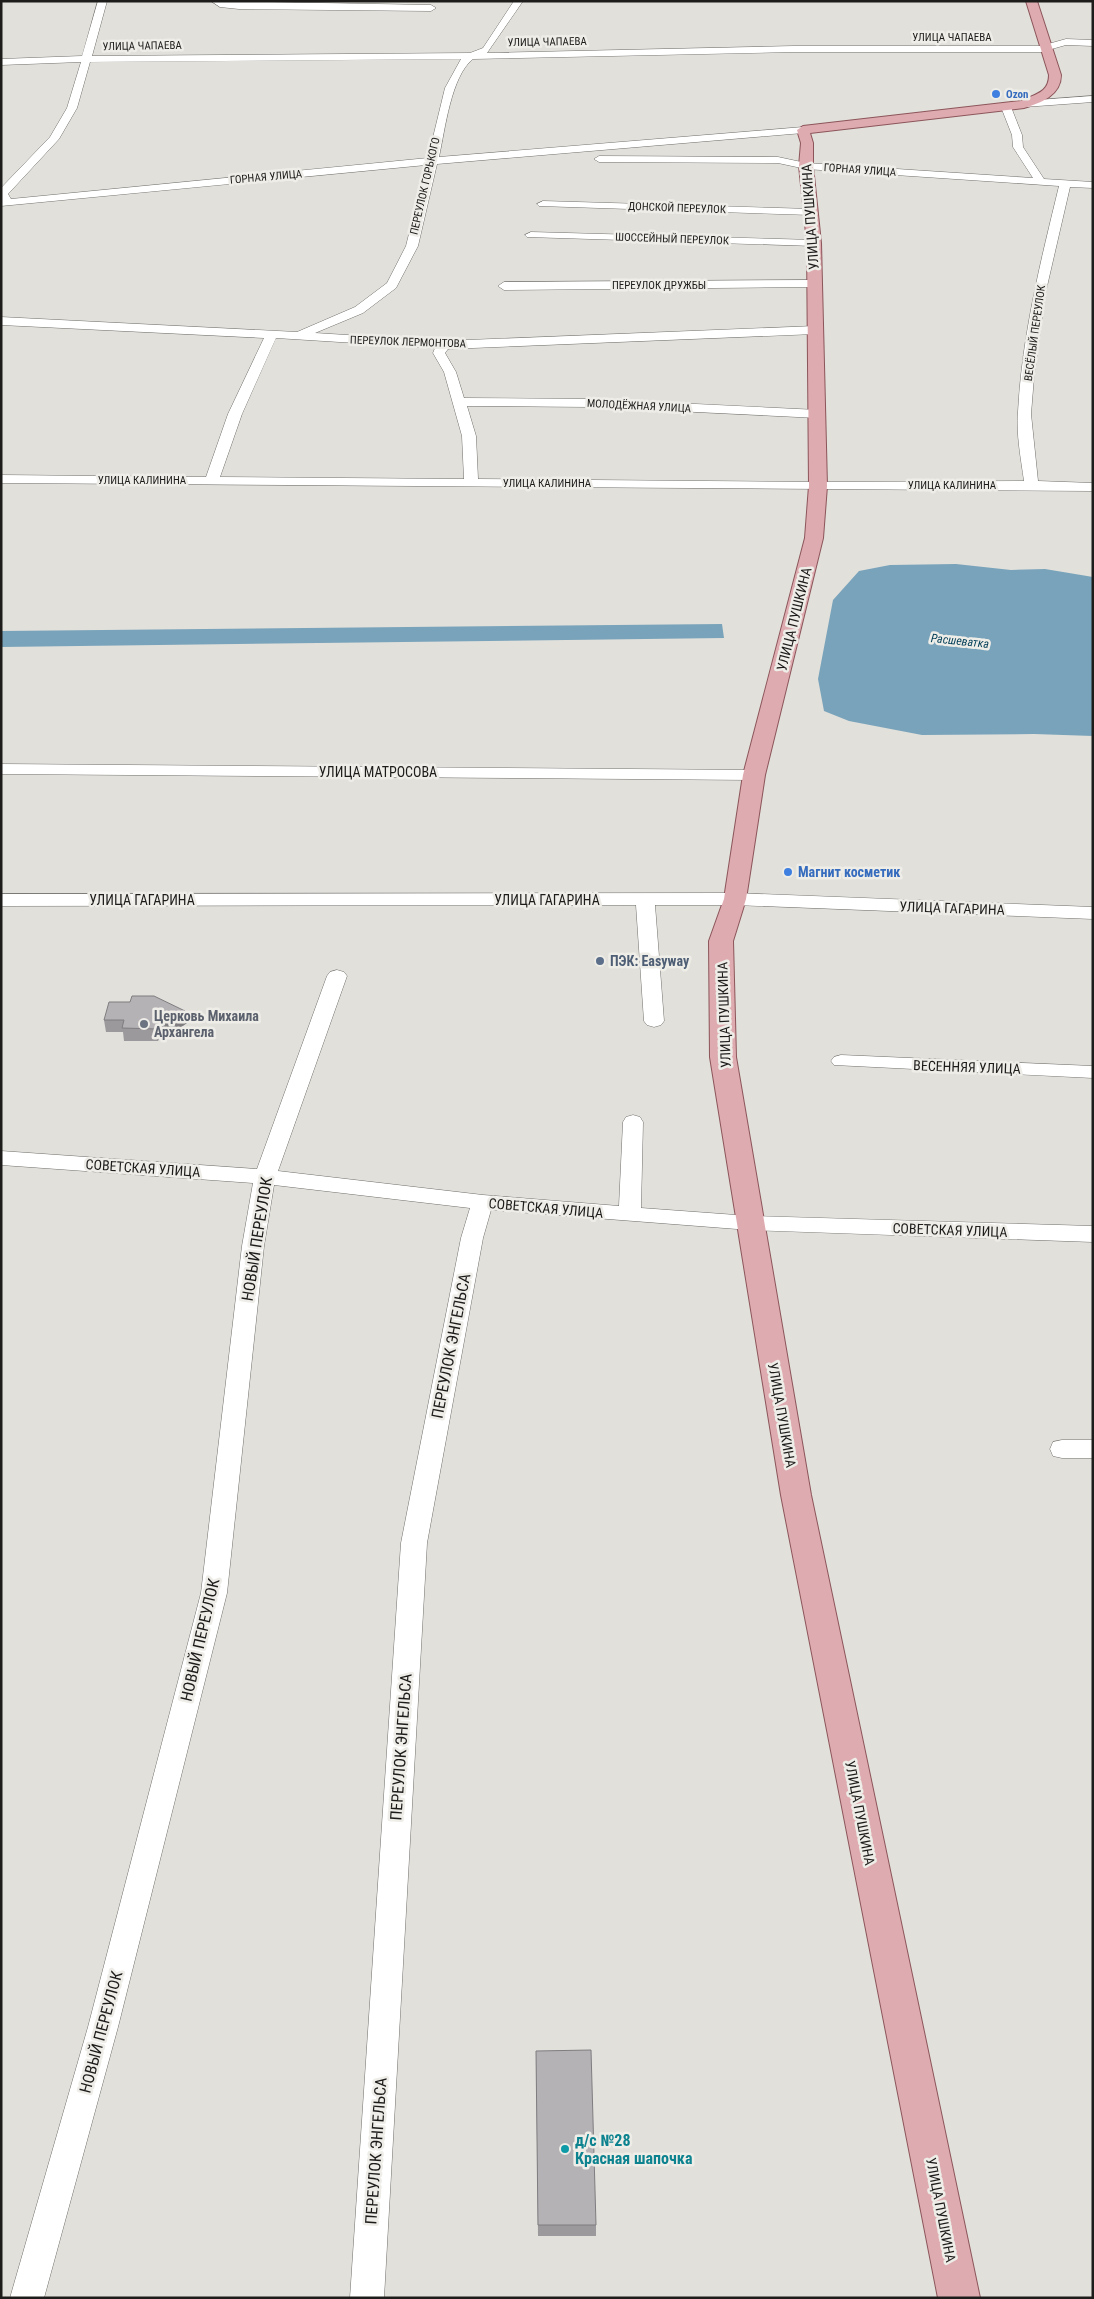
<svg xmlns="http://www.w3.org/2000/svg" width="1094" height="2299" font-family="'Roboto Condensed',sans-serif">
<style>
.water{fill:#79a3ba}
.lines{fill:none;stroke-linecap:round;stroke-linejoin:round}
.minor-casing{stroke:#71706c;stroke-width:1}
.major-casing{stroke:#8c555a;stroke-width:2}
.minor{fill:#fff;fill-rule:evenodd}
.major{fill:#deacb0;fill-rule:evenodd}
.wall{fill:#9c999d}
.shaded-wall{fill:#7f7d7f}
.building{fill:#b5b2b6;stroke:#7f7d7f}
.shop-dot{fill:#3f7fe0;stroke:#eeede8;stroke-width:2}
.service-dot{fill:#5c6f8a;stroke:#eeede8;stroke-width:2}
.worship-dot{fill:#6b7280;stroke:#eeede8;stroke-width:2}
.culture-dot{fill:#0f9aa8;stroke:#eeede8;stroke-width:2}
.labels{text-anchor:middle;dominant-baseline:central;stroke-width:5;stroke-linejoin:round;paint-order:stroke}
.far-street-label{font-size:11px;fill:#1d1c1b;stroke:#eeede8}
.far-shop-label{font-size:11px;font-weight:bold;fill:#366cbe;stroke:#eeede8;text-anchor:start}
.far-water-label{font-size:12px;font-style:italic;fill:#013d56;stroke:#eeede8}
.street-label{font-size:14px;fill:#1d1c1b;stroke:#eeede8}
.shop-label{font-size:14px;font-weight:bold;fill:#366cbe;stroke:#eeede8;text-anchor:start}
.service-label{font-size:14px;font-weight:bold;fill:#4e5e75;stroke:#eeede8;text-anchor:start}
.worship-label{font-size:14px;font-weight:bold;fill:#5b616d;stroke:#eeede8;text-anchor:start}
.near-street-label{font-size:16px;fill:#1d1c1b;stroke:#eeede8}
.near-culture-label{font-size:16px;font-weight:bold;fill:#0d838f;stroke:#eeede8;text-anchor:start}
</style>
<rect width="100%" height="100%" fill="#e1e0db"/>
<g class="water">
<polygon points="956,564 1011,570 1045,569 1093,577 1093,736 1034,734 922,735 849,721 824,711 818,679 833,600 859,571 890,565"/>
<polygon points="722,624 724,638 1,647 1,631"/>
</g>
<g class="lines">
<g class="minor-casing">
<g id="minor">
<path d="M 98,1 L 107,1 L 92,56 L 470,53 L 483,48 L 514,1 L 523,1 L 487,53 L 794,46 L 1041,46 L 1066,39 L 1093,40 L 1093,46 L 1066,45 L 1041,52 L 794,52 L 473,59 C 451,76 445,130 439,157 L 803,127 L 808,130 L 803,133 L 437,164 L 418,246 L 396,288 L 363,313 L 315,333 L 443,341 L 815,326 L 821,330 L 815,334 L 448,349 L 445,353 L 456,372 L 464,398 L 592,399 L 818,410 L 825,414 L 818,418 L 592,407 L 467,406 L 476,436 L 478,479 L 818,482 L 1024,481 C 1021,459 1016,434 1018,412 C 1022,335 1041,260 1059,186 L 806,169 L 778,163 L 599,162 L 594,159 L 599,156 L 778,157 L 806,163 L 1033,178 L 1013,147 L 1012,135 L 1001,107 L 1006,104 L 1011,107 L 1022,135 L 1023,147 L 1044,179 L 1093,182 L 1093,188 L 1070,187 L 1045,295 L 1034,377 L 1031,414 L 1038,481 L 1093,483 L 1093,491 L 1,483 L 1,475 L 206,477 L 228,414 L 264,338 L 1,325 L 1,317 L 297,332 L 355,307 L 387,283 L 406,246 L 426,165 L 1,206 L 1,188 L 50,137 L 67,108 L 81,62 L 1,65 L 1,59 L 82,56 ZM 461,59 L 445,88 L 428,158 L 11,199 L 8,194 L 59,139 L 77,108 L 90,62 ZM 276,338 L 435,348 L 433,353 L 444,372 L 462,436 L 464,479 L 220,477 L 242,414 Z"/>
<polygon points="211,1 431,5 436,8 431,11 239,9 220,7"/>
<polygon points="1093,96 1093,102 1024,107 1019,104 1024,101"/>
<polygon points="543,201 811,209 817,212 811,215 539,206 537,204"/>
<polygon points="531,232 814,240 820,243 814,246 527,237 525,235"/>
<polygon points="814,280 820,284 818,287 504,290 498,286 504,282"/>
<polygon points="1,764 754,770 760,771 763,775 760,779 754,780 1,774"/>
<polygon points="735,893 1093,907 1093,919 735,905 655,905 664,1021 661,1025 654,1027 647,1025 644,1021 636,905 1,906 1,894"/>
<polygon points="337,970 344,972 347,976 278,1171 483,1195 619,1206 623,1122 626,1117 633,1115 640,1117 643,1122 641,1208 750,1216 1093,1226 1093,1242 750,1230 491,1210 483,1238 427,1543 384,2298 350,2298 401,1543 461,1238 470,1208 274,1185 264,1246 227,1593 118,2027 44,2298 10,2298 88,2027 201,1593 242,1246 253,1183 1,1165 1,1151 257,1169 327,976 330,972"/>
<polygon points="841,1055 1093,1066 1093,1078 834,1065 831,1061 834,1057"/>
<polygon points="1062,1440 1093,1440 1093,1458 1062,1458 1053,1456 1050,1449 1053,1442"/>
</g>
</g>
<g class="major-casing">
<path id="major" d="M 1026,1 L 1037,1 L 1061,75 C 1061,95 1041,103 1024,108 L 810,133 L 813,143 L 813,166 L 821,243 L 827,486 L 823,538 L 765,775 L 746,899 L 733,941 L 736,1057 L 811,1495 L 980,2298 L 938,2298 L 781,1495 L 710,1057 L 709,941 L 724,899 L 743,775 L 805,538 L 809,486 L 807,243 L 799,166 L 801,143 L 797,130 L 803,126 L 1021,101 C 1035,94 1049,93 1049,75 Z"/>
</g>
<use href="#minor" class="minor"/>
<use href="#major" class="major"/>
</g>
<g class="wall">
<polygon points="130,1002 187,1023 171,1034 159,1037 158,1041 124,1041 123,1032 106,1032 104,1020"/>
<polygon points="536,2051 596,2225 596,2236 538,2236"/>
</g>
<polygon class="shaded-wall" points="185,1011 187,1023 171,1034 159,1037 158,1041 157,1029 158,1025"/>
<g class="building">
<polygon points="132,996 154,996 185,1011 169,1022 158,1025 157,1029 122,1028 124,1020 104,1020 109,1002 130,1002"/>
<polygon points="591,2050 596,2225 538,2225 536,2051"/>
</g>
<g class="shop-dot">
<circle cx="996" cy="94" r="5"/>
<circle cx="788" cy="872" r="5"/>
</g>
<circle class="service-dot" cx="600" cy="961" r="5"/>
<circle class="worship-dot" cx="144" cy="1024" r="5"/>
<circle class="culture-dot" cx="565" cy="2149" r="5"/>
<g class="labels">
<g class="far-street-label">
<text x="952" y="37">УЛИЦА ЧАПАЕВА</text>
<text transform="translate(547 42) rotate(-1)">УЛИЦА ЧАПАЕВА</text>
<text transform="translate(142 46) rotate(-1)">УЛИЦА ЧАПАЕВА</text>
<text transform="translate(860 170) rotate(4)">ГОРНАЯ УЛИЦА</text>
<text transform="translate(266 177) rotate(-5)">ГОРНАЯ УЛИЦА</text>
<text transform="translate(425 186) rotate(-77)">ПЕРЕУЛОК ГОРЬКОГО</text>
<text transform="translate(677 208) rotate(2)">ДОНСКОЙ ПЕРЕУЛОК</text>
<text transform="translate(672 239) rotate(2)">ШОССЕЙНЫЙ ПЕРЕУЛОК</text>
<text x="659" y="285">ПЕРЕУЛОК ДРУЖБЫ</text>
<text transform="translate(1035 333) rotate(-82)">ВЕСЁЛЫЙ ПЕРЕУЛОК</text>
<text transform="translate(408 342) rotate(2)">ПЕРЕУЛОК ЛЕРМОНТОВА</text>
<text transform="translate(639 406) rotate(3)">МОЛОДЁЖНАЯ УЛИЦА</text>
<text x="142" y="480">УЛИЦА КАЛИНИНА</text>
<text x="547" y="483">УЛИЦА КАЛИНИНА</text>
<text x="952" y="485">УЛИЦА КАЛИНИНА</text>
</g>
<g class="far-shop-label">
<text x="1006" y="94">Ozon</text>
</g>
<g class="far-water-label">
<text transform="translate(960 641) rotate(6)">Расшеватка</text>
</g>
<g class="street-label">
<text transform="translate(810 217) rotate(-94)">УЛИЦА ПУШКИНА</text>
<text transform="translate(794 619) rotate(-76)">УЛИЦА ПУШКИНА</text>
<text x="378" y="772">УЛИЦА МАТРОСОВА</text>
<text x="142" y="900">УЛИЦА ГАГАРИНА</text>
<text x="547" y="900">УЛИЦА ГАГАРИНА</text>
<text transform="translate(952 908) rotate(2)">УЛИЦА ГАГАРИНА</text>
<text transform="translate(724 1015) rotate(-92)">УЛИЦА ПУШКИНА</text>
<text transform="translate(967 1067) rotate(2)">ВЕСЕННЯЯ УЛИЦА</text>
<text transform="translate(143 1168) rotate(4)">СОВЕТСКАЯ УЛИЦА</text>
<text transform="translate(546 1208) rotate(5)">СОВЕТСКАЯ УЛИЦА</text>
<text transform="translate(950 1230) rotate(2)">СОВЕТСКАЯ УЛИЦА</text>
<text transform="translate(782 1415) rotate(80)">УЛИЦА ПУШКИНА</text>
<text transform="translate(860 1813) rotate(79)">УЛИЦА ПУШКИНА</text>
<text transform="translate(941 2210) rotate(79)">УЛИЦА ПУШКИНА</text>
</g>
<g class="shop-label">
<text x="798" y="872">Магнит косметик</text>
</g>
<g class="service-label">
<text x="610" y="961">ПЭК: Easyway</text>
</g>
<g class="worship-label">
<text x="154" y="1016">Церковь Михаила<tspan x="154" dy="16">Архангела</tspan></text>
</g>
<g class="near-street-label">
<text transform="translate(257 1239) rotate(-81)">НОВЫЙ ПЕРЕУЛОК</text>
<text transform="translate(451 1346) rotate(-79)">ПЕРЕУЛОК ЭНГЕЛЬСА</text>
<text transform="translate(200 1640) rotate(-77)">НОВЫЙ ПЕРЕУЛОК</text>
<text transform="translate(401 1747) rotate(-86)">ПЕРЕУЛОК ЭНГЕЛЬСА</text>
<text transform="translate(101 2032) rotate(-75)">НОВЫЙ ПЕРЕУЛОК</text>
<text transform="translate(376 2151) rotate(-86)">ПЕРЕУЛОК ЭНГЕЛЬСА</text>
</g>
<g class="near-culture-label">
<text x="575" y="2140">д/с №28<tspan x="575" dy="18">Красная шапочка</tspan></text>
</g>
</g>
<rect width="1094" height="2299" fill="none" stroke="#1d1c1b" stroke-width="5"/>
</svg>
